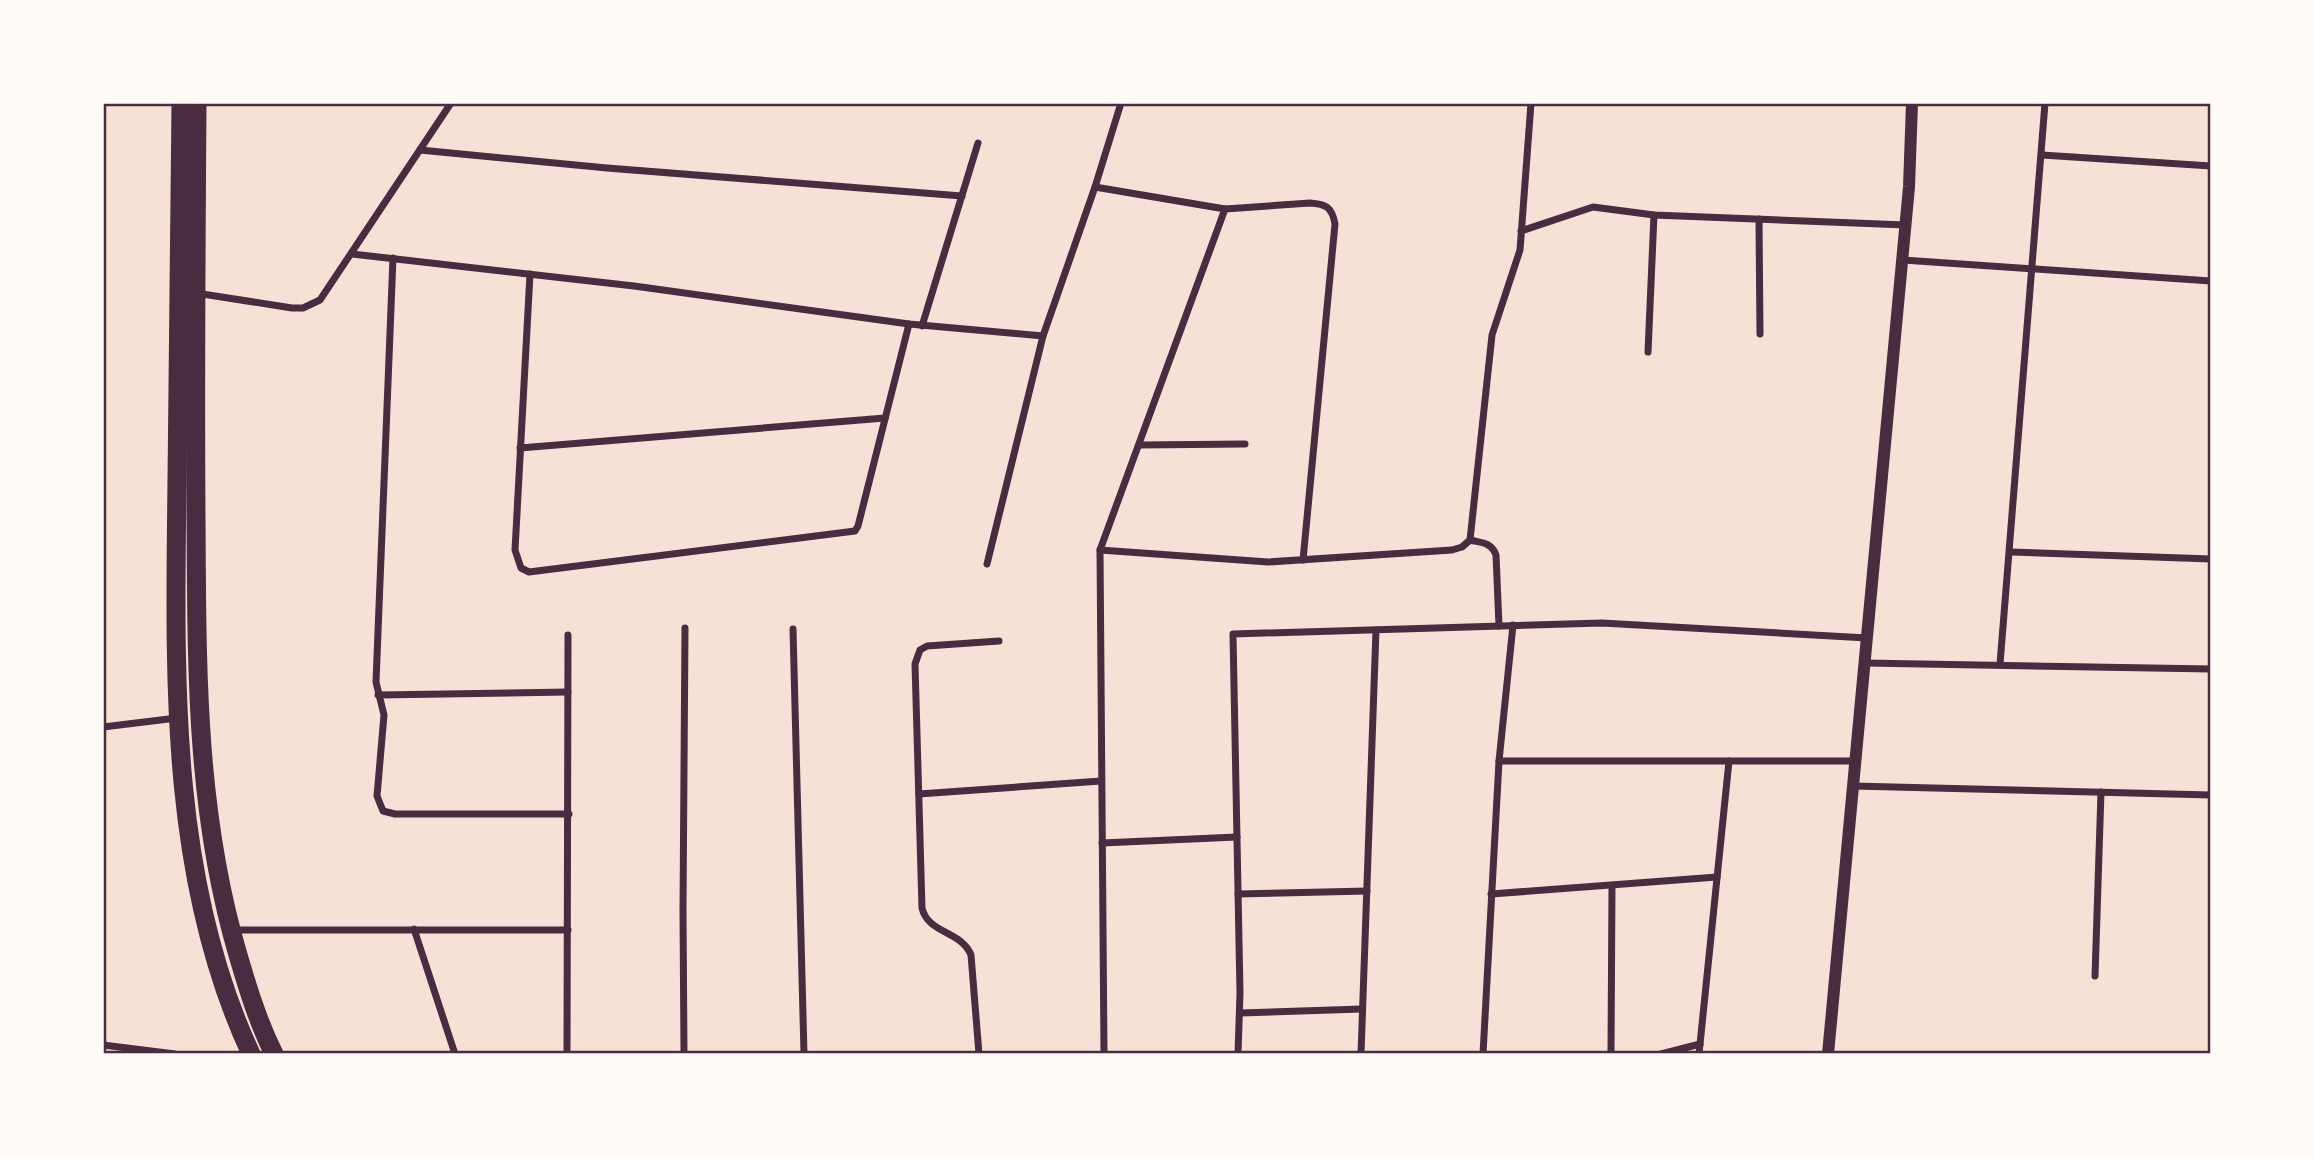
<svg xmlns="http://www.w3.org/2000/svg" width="2314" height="1157" font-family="'Libre Baskerville',serif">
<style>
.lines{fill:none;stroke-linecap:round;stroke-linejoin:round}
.minor{stroke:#4a2c40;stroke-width:7}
.tertiary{stroke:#4a2c40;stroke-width:12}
.trunk{stroke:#4a2c40;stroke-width:19}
.neatline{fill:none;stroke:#4a2c40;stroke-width:2.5}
</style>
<rect width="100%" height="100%" fill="#f7e1d7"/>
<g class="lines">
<g class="minor">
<polyline points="420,150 607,168 962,196"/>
<polyline points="2042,155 2211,166"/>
<polyline points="1095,187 1225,209 1100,550 1104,1054"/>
<path d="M 1225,209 L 1310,203 C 1326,204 1332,207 1335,224 L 1303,560"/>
<polyline points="1759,219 1760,334"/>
<polyline points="1521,231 1593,207 1654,215 1906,225"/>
<polyline points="352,254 634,286 909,324 1043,336 1095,187 1121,103"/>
<polyline points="393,258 376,682 384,715 377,796 383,811 395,814 569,814"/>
<polyline points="1903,260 2211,281"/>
<polyline points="530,274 515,550 521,568 529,572 855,531 858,526 909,324"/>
<polyline points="196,293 292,308 303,308 320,300 451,103"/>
<polyline points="922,326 978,143"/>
<polyline points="1648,352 1654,215"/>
<polyline points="1139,445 1245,444"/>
<polyline points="520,448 885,418"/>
<path d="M 1470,540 C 1482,543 1491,542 1496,555 L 1499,626"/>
<polyline points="1100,550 1268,562 1452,550 1462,547 1470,540 1492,335 1520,250 1531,103"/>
<polyline points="2010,552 2211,559"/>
<polyline points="987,564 1043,336"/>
<polyline points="793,629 804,1054"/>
<polyline points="1865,663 2211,669"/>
<polyline points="2000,664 2045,103"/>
<polyline points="378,695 568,692"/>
<polyline points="103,727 177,718"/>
<polyline points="1499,761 1856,761"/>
<polyline points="1853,786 2211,795"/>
<polyline points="919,794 1101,781"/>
<polyline points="1102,843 1237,837"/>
<polyline points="1238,894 1367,891"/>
<polyline points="1491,894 1717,877"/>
<polyline points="414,929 455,1054"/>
<polyline points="235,930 568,930"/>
<polyline points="2095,976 2101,792"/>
<polyline points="1240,1013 1362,1009"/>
<polyline points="103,1045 175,1054"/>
<polyline points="567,1054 568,635"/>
<polyline points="684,1054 683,910 685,628"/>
<path d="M 979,1054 L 971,955 C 962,931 928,934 922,908 L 915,664 L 920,650 L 927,646 L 999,641"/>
<polyline points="1238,1054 1240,993 1233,634 1602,623 1867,638"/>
<polyline points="1361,1054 1376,630"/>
<polyline points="1483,1054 1499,761 1513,625"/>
<polyline points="1611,1054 1612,886"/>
<polyline points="1661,1054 1700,1044"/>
<polyline points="1699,1054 1729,761"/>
</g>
<polyline class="tertiary" points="1828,1054 1909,187 1912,103"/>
<g class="trunk">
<path d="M 181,103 C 180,229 178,354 177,480 C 175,672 168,876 251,1054"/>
<path d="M 197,103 C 196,241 195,378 196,515 C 197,665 195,809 238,955 C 248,989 258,1022 274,1054"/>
</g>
</g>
<rect width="2314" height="1157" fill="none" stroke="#fffaf5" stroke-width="210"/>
<rect x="105" y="105" width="2104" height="947" class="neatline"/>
</svg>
